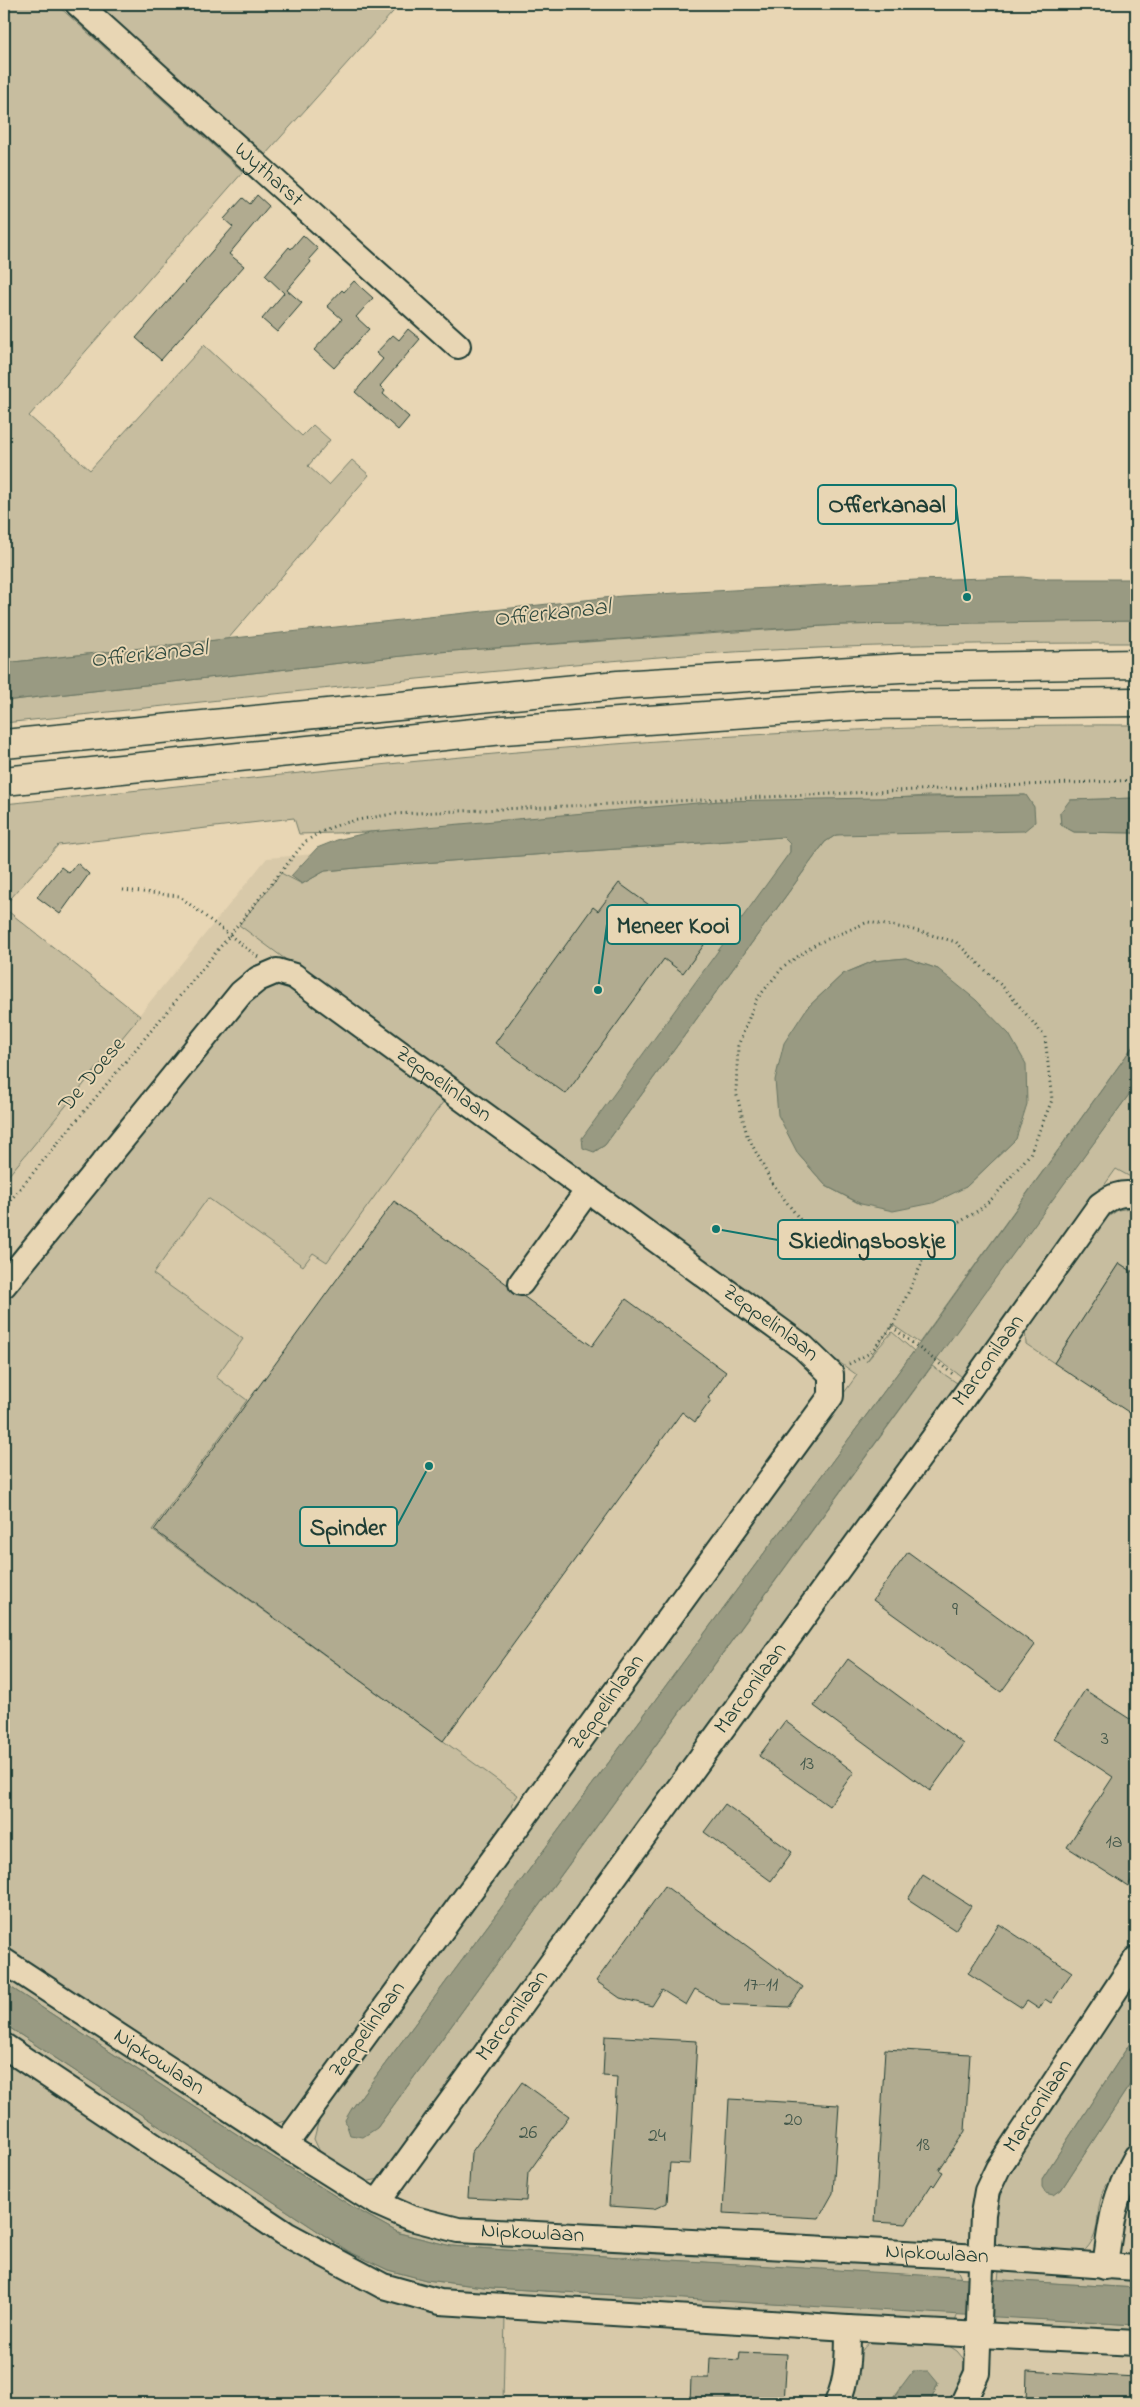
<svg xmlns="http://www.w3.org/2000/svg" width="1140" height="2407" font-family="'Indie Flower',sans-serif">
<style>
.built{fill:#d8c9a9}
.green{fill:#c7bd9f;stroke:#737d6a;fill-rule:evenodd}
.water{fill:#999a82;stroke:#687563}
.building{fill:#b1ab90;stroke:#1f3d34}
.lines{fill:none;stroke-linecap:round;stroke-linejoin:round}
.minor-casing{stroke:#1f3d34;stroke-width:28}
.highway-casing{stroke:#1f3d34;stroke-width:31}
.path{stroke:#1f3d34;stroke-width:3;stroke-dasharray:1 4;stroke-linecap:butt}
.minor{stroke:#e8d6b4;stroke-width:24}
.highway{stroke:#e8d6b4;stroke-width:28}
.labels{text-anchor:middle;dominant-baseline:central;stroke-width:4;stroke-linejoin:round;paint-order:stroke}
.number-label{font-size:20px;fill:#44584b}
.street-label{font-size:22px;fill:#1f3d34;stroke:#e8d6b4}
.water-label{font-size:24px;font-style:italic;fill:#314b40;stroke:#e8d6b4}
.leader{fill:none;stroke:#0f766e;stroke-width:2}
.callout-dot{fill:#0f766e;stroke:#e8d6b4;stroke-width:2}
.callout{fill:#e8d6b4;stroke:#0f766e;stroke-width:2}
.callout-label{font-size:24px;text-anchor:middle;font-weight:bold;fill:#1f3d34}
</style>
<rect width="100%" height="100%" fill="#e8d6b4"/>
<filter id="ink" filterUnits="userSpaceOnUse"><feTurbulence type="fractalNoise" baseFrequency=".02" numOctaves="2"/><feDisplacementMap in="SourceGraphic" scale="10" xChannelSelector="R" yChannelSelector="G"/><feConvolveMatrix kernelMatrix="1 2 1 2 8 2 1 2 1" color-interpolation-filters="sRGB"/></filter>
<g filter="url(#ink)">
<polygon class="built" points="1136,814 1136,2403 101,2403 4,2059 4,1181 267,858 783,815"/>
<g class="green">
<polygon points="4,4 56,4 243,172 29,416 90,470 204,345 302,436 313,425 330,440 308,466 329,485 352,460 369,475 228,639 4,663"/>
<polygon points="88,4 400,4 264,156"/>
<path d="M 1020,621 L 1136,621 L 1136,643 C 973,643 809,645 646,658 C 431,675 218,701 4,723 L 4,701 L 438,652 L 840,625 Z"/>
<path d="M 1136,725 L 1136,798 L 1071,800 L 1060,813 L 1061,825 L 1074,832 L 1136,833 L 1136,1042 L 919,1343 L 893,1325 L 866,1362 L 892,1332 L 914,1351 L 351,2110 L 377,2128 L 932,1366 L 960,1385 L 380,2179 L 364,2182 L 320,2152 L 314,2139 L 320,2115 L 857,1375 L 560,1162 L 239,925 L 281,873 L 302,884 L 325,871 L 367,867 L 783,837 L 790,844 L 790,852 L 594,1152 L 605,1145 L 825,842 L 836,835 L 1034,807 L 1025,795 L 928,796 L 370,832 L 299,834 L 294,818 L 58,845 L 4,906 L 4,804 C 195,785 386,762 577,747 C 763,732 950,724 1136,725 ZM 906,958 L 938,969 L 1016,1139 L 966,1187 L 860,1204 L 826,1186 L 798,1154 L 807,1008 L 843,974 L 874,961 Z"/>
<polygon points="4,908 140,1016 4,1181"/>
<polygon points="276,983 288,984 446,1098 327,1262 313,1253 303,1266 208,1198 153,1274 243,1339 216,1377 247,1400 152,1530 518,1795 511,1805 518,1810 289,2120 278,2123 263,2118 4,1949 4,1299 250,999 264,987"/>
<polygon points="1136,1085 1136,1180 1116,1169 965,1379 936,1358"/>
<polygon points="1136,1207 1136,1274 1119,1263 1054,1363 1026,1344 1025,1327 1102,1221 1118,1210"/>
<polygon points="4,1968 379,2212 956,2267 961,2278 505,2250 451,2246 399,2233 356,2209 255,2146 4,1983"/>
<path d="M 1136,1971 L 1136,2034 L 1042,2179 L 1061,2190 L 1136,2075 C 1136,2089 1140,2130 1136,2141 C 1129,2158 1112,2173 1104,2190 C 1093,2214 1104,2234 1082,2253 L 998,2246 L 992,2238 L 995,2191 Z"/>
<polygon points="4,2024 348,2251 388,2270 426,2280 493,2288 958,2314 954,2324 448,2295 350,2264 4,2037"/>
<polygon points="4,2059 316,2264 402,2305 446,2314 505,2316 503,2403 4,2403"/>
<polygon points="1006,2270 1136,2278 1136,2288 998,2280 999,2271"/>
<polygon points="994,2316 1136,2325 1136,2334 994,2326"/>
<path d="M 872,2340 L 946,2344 L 957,2351 L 967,2363 L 964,2384 L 956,2403 L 930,2403 L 938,2383 L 900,2387 L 889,2403 L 852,2403 C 861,2378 847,2360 872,2340 Z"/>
</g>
<g class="water">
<polygon points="1023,577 1039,579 1136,579 1136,621 840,625 735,631 438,652 4,701 4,663 622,596 916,580"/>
<polygon points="1026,795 1034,807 1035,822 1024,831 836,835 825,842 605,1145 594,1152 583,1148 582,1138 790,852 790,844 783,837 367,867 325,871 302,884 291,876 317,848 337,840 370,832 720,801"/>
<polygon points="1136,798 1136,833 1074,832 1061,825 1060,813 1070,800"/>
<polygon points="906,958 938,969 976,1000 1009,1034 1026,1064 1027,1104 1016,1139 966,1187 933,1203 893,1211 861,1204 826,1186 798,1154 778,1115 775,1080 784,1043 807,1008 843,974 874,961"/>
<polygon points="1136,1042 1136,1085 377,2128 363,2137 350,2135 345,2120 351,2110 914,1351"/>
<polygon points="4,1983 255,2146 356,2209 399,2233 451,2246 505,2250 1136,2288 1136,2325 493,2288 426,2280 388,2270 348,2251 4,2024"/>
<polygon points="1136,2034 1136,2075 1061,2190 1054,2195 1046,2193 1042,2187 1042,2179"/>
<polygon points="913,2371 928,2371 938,2383 930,2403 889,2403"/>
</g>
<g class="building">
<polygon points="257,195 269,206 229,254 244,266 161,360 136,338 233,227 224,219 243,198 250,204"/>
<polygon points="303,235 318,249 309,259 311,262 287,290 302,303 277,332 262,319 284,293 265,275 289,247 291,249"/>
<polygon points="354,281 373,298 356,317 369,329 334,368 314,350 342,319 327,306 342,290 344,292"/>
<polygon points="408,329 420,339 380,386 385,391 383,394 409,417 398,430 355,392 383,359 376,353 393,335 399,340"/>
<polygon points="77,863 89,874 60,914 37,897 61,867 69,873"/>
<polygon points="619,883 704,945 683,973 664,959 566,1094 495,1043 593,907 598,911"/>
<polygon points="394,1201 508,1285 513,1294 523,1296 592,1346 626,1299 726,1372 708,1398 711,1400 695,1422 682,1412 443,1741 154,1530"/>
<polygon points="1119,1263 1136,1274 1136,1417 1054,1363"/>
<polygon points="908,1552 1035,1645 1001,1692 873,1600"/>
<polygon points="848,1659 964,1744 930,1791 814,1706"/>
<polygon points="1085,1690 1136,1723 1136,1873 1128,1886 1067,1847 1113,1777 1054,1738"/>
<polygon points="785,1721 854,1772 829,1806 759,1756"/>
<polygon points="725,1804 792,1852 771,1881 704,1832"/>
<polygon points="923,1875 971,1906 955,1930 908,1899"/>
<polygon points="665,1886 803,1987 789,2007 721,2004 695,1989 686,2005 662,1990 652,2006 620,1998 596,1981"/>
<polygon points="999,1924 1072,1972 1051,2003 1045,1999 1039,2009 1027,2001 1022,2008 968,1973"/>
<polygon points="605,2036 697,2041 690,2164 670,2163 667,2203 654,2209 609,2206 617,2077 603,2076"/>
<polygon points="885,2049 970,2054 965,2131 939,2170 943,2172 934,2186 932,2184 906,2224 875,2222"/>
<polygon points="522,2082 569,2116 528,2173 526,2201 468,2198 471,2153"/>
<polygon points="729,2099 839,2105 833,2193 819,2218 723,2213"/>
<polygon points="740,2352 787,2354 784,2403 690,2403 691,2378 709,2378 710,2358 739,2360"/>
<polygon points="1027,2371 1136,2377 1136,2403 1026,2403"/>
</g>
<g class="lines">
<g class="minor-casing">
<g id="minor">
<path id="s1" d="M 78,4 L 458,346"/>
<polyline points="521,1283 588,1190"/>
<path id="s2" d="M 4,1285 L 241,993 L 258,979 L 277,971 L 294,976 L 803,1347 L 831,1374 L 831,1396 L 285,2145"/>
<path id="s3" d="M 4,1961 L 285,2145 L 377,2203 L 411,2218 L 458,2230 L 981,2257 L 1136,2268"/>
<polyline points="4,2046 286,2234 383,2286 440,2302 848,2328 1136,2343"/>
<path id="s4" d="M 377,2203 L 970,1388 L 1100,1205 C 1112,1196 1121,1192 1136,1195"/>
<path d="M 1105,2267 C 1111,2221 1113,2198 1136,2157"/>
<path d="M 837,2403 C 848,2379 848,2354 848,2328"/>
<path id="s5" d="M 963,2403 L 977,2373 L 983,2214 L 987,2191 L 998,2168 L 1136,1959"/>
</g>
</g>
<g class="highway-casing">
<g id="highway">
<polyline points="4,744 618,685 900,668 1136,664"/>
<polyline points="4,781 503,730 805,709 868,705 1136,702"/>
</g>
</g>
<g class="path">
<polyline points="123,890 179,896 258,957"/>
<path d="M 4,1208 L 208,962 L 305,842 C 334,821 359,820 393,814 L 1136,780"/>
<polyline points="892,1327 954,1375"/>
<polyline points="849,1364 870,1353 892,1327 929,1248 942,1233 979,1210 994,1197 1030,1154 1052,1100 1045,1037 1006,990 956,942 910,929 868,922 816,944 784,966 756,1000 738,1046 736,1092 747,1135 772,1183 801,1221 835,1240 871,1251 913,1254 942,1233"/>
</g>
<use href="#minor" class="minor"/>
<use href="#highway" class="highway"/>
</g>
</g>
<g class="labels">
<g class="number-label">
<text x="955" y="1610">9</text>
<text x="1105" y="1739">3</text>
<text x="807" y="1764">13</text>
<text x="1114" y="1842">1a</text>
<text x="761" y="1985">17-11</text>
<text x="793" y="2120">20</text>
<text x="528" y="2133">26</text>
<text x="657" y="2136">24</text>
<text x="923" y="2145">18</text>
</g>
<g class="street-label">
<text stroke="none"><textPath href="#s1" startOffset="256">Wytharst</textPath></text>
<text transform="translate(93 1075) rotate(-50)">De Doese</text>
<text stroke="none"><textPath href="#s2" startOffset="621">Zeppelinlaan</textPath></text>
<text stroke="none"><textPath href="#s2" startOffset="1026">Zeppelinlaan</textPath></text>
<text stroke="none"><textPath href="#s4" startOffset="1041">Marconilaan</textPath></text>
<text stroke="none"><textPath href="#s4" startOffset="636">Marconilaan</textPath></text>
<text transform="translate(607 1703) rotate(-54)">Zeppelinlaan</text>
<text stroke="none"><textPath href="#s4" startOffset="231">Marconilaan</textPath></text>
<text transform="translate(368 2030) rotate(-54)">Zeppelinlaan</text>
<text stroke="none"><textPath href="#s3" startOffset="185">Nipkowlaan</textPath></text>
<text stroke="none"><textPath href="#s5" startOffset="315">Marconilaan</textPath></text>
<text stroke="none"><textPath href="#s3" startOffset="605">Nipkowlaan</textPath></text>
<text stroke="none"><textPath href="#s3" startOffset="1010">Nipkowlaan</textPath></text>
</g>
<g class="water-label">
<text transform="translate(552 614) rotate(-6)">Offierkanaal</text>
<text transform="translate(149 655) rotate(-6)">Offierkanaal</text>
</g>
</g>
<path class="leader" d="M967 597L956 504M598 990L607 924M716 1229L778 1240M429 1466L397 1526"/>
<g class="callout-dot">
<circle cx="967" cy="597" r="5"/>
<circle cx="598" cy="990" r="5"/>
<circle cx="716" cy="1229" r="5"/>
<circle cx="429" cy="1466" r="5"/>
</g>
<g class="callout">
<rect x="818" y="485" width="138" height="39" rx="5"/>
<rect x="607" y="905" width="133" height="39" rx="5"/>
<rect x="778" y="1220" width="177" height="39" rx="5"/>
<rect x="300" y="1507" width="97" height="39" rx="5"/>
</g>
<g class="callout-label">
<text x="887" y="512">Offierkanaal</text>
<text x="673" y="933">Meneer Kooi</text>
<text x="867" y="1248">Skiedingsboskje</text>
<text x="348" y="1535">Spinder</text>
</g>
<rect width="1140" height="2407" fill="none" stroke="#e8d6b4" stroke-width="20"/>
<rect x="10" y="10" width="1120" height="2387" fill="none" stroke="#1f3d34" stroke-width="2" filter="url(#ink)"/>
</svg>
